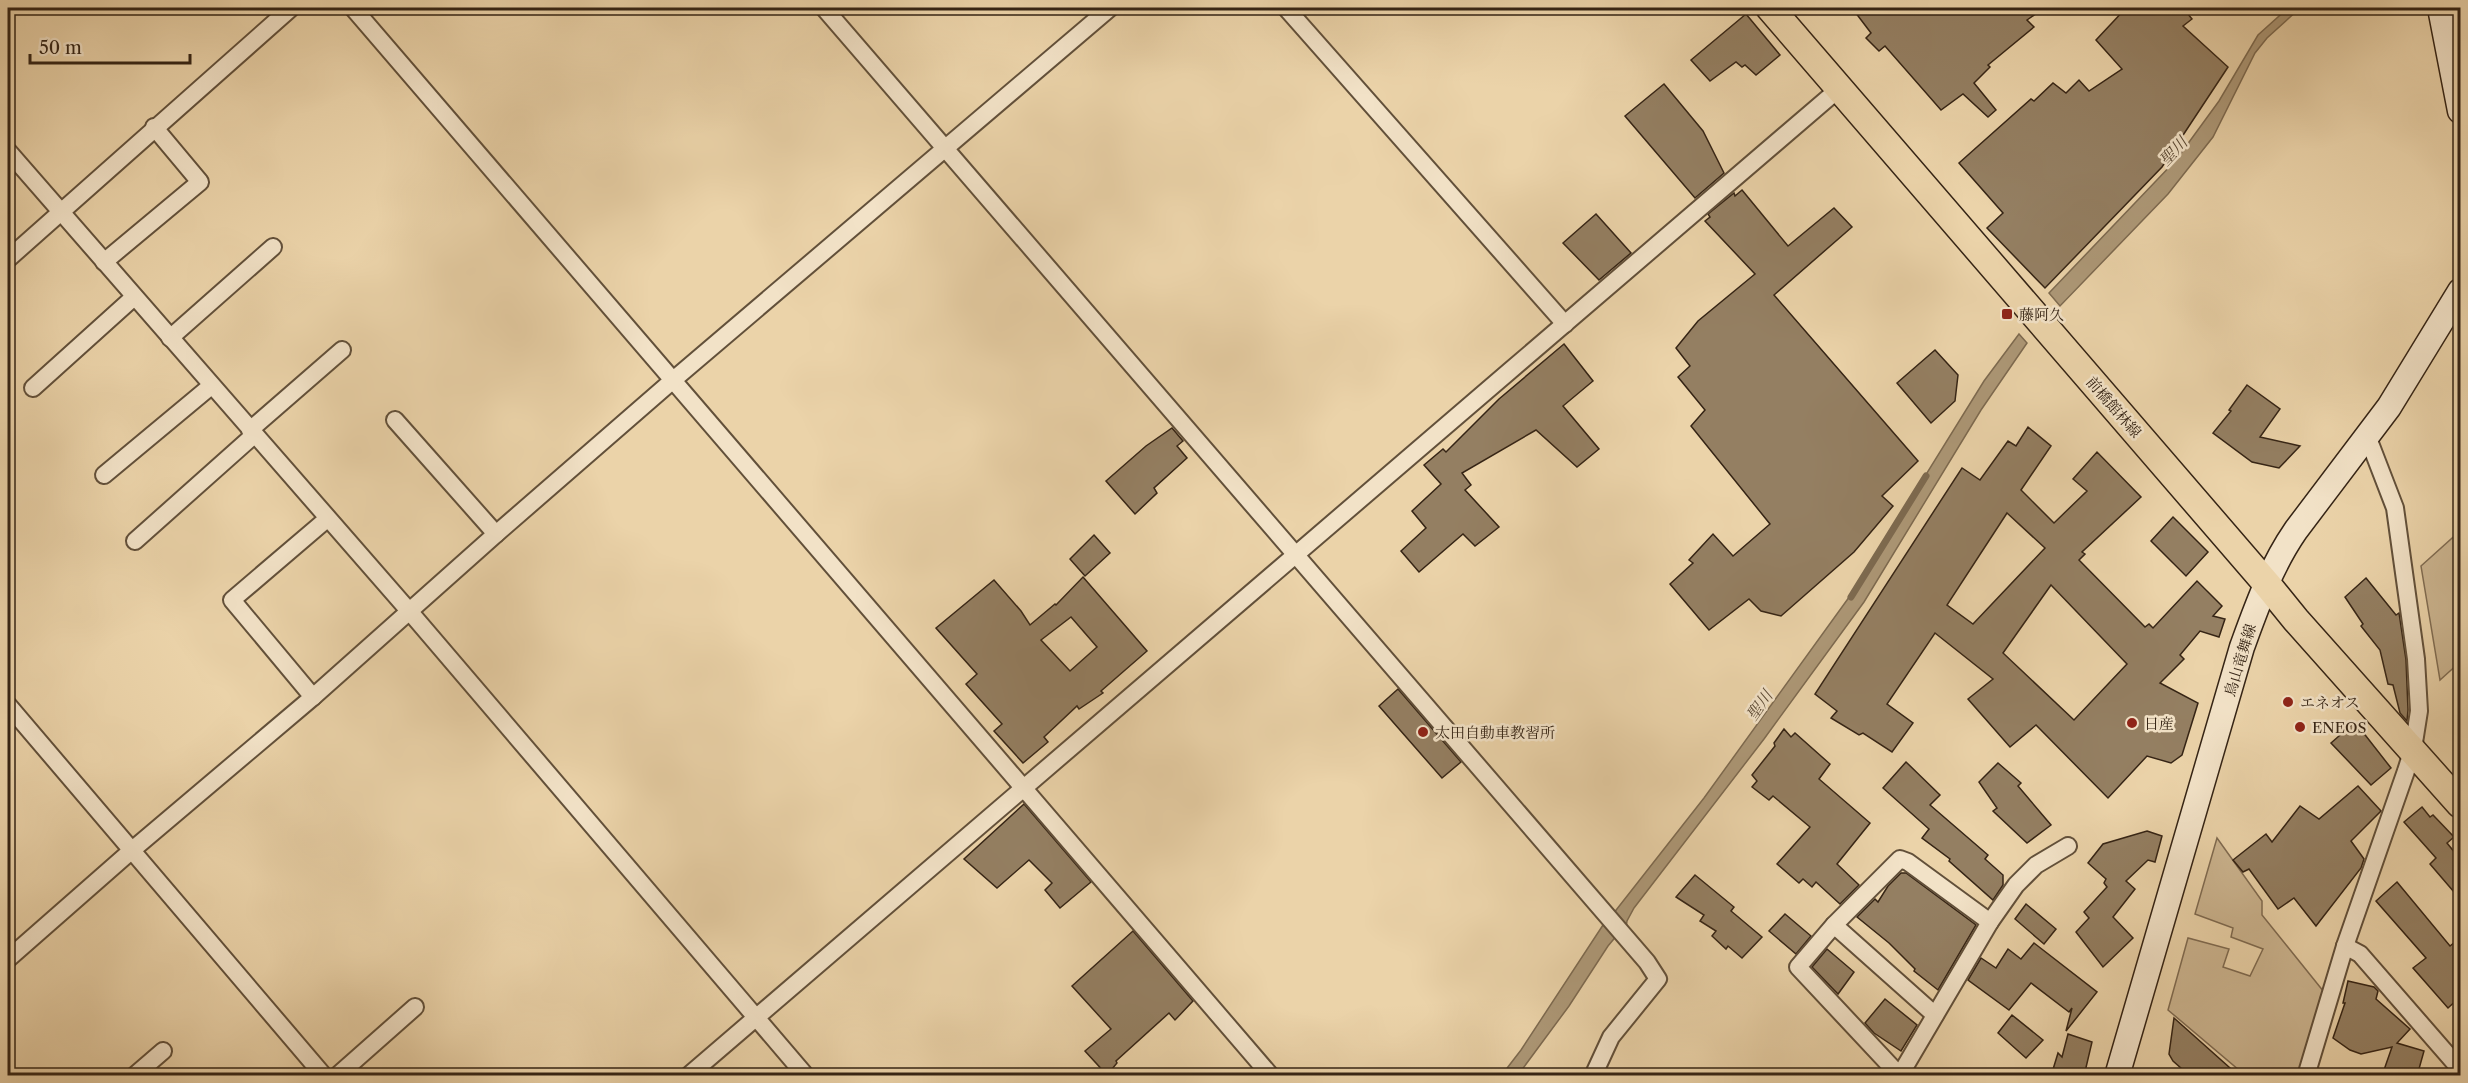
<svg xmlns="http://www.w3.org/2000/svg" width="2468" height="1083" font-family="'Libre Caslon Text','Noto Serif JP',serif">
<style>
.green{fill:#ccb590;stroke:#806c52;stroke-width:1.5}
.water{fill:#ad9877;stroke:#7d6a50;stroke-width:1.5}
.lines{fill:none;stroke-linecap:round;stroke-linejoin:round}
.stream{stroke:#7d6a50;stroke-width:7}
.building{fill:#947f62;stroke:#352415;stroke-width:1.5;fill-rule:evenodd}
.street-casing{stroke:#62503a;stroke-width:20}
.secondary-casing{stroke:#352415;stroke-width:27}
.primary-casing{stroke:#352415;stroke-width:30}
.street{stroke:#f2e2c7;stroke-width:16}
.secondary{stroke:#f2e2c7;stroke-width:24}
.primary{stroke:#ebd3a9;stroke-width:27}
.poi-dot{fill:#8f2418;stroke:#f2e2c7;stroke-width:2}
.labels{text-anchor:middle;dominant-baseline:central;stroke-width:5;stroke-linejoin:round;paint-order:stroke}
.poi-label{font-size:15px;fill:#352415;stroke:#f2e2c7;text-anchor:start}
.street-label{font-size:15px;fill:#352415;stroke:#f2e2c7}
.water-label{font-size:16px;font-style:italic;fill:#594732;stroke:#f2e2c7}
</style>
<rect width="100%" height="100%" fill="#ebd3a9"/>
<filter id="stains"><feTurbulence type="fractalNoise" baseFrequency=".00333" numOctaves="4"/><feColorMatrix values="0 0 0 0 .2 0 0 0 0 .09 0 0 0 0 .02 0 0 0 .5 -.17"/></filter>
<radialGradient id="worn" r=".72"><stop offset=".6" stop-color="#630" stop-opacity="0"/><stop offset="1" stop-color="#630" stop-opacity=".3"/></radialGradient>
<g class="green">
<polygon points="2460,531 2460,662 2440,680 2421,566"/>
<polygon points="2217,838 2262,901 2262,915 2324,992 2321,995 2300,1075 2260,1075 2239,1070 2168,1010 2188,938 2229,949 2223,967 2250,976 2263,949 2231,937 2233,928 2195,914"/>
</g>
<g class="water">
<polygon points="2288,8 2300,8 2267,38 2255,53 2213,137 2168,194 2060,306 2049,293 2176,160 2219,101 2258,35"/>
<polygon points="2019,334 2027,343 1981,410 1864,602 1764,739 1634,908 1627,921 1626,928 1613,914 1704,798 1855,589 1984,381"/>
<polygon points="1605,922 1618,934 1608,946 1569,1006 1518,1075 1501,1076 1521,1050"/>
</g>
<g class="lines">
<polyline class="stream" points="1851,597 1926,476"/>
</g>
<g class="building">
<polygon points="1852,8 2044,8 2027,20 2034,27 1988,65 1990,67 1974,83 1996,110 1988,117 1963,94 1941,110 1885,46 1879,51 1866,38 1871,33"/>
<polygon points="2126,8 2183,8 2192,19 2183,26 2228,67 2162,167 2045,288 1987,228 2003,213 1959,163 2031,99 2034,101 2053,83 2066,93 2079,80 2089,91 2122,69 2096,40"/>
<polygon points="1746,14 1780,55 1756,75 1745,65 1742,67 1736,62 1710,81 1691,60"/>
<polygon points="1664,84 1703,131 1724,173 1695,198 1625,116"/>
<polygon points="1742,190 1788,246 1834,208 1852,227 1774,295 1918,461 1882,496 1893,506 1854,552 1781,616 1761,611 1749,599 1709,630 1670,584 1693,563 1689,560 1713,534 1733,556 1770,524 1691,426 1705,410 1678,377 1690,366 1676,348 1698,321 1755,274 1705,221 1710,217 1708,214 1734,193 1735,196"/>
<polygon points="1596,214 1631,253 1599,280 1563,243"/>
<polygon points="1564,344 1593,381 1563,406 1599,449 1577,467 1536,430 1462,473 1471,485 1465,490 1499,527 1475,546 1463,534 1419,572 1401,551 1426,528 1412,511 1441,484 1424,465 1443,449 1446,452 1499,399"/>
<polygon points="1935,350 1958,375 1955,401 1931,423 1897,383"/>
<polygon points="2247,385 2280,409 2260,437 2300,446 2279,468 2252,462 2213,433 2231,411 2229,410"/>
<path d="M 2028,427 L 2051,446 L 2021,490 L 2054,523 L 2087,491 L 2073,479 L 2097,452 L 2141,497 L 2082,552 L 2085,554 L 2079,560 L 2145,627 L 2149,624 L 2153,628 L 2197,581 L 2222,606 L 2213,616 L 2225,619 L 2219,637 L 2200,631 L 2180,655 L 2184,659 L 2160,683 L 2198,703 L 2182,755 L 2171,763 L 2147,756 L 2108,798 L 2036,725 L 2010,747 L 1968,699 L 1993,679 L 1935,633 L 1887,704 L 1913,723 L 1892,752 L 1863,733 L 1859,735 L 1831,718 L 1837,711 L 1815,694 L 1962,468 L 1980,480 L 2008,441 L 2016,446 ZM 2007,513 L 2045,548 L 1973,624 L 1947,605 ZM 2051,585 L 2127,664 L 2074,720 L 2003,653 Z"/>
<polygon points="1172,428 1183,441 1177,446 1187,458 1154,488 1157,493 1135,514 1106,481 1146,446"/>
<polygon points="2173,517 2208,552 2186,576 2151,541"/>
<polygon points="1094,535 1110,553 1085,576 1070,559"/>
<path d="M 1083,577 L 1147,651 L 1101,691 L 1103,693 L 1079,709 L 1077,706 L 1044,737 L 1048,742 L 1023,763 L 994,731 L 1002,724 L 966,684 L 977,674 L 936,628 L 994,580 L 1021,611 L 1030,625 L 1055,604 L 1056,605 ZM 1071,617 L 1097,647 L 1070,671 L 1041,640 Z"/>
<polygon points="2366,578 2396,615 2399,613 2406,660 2408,710 2407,721 2400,713 2393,685 2388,684 2380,650 2361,626 2363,624 2345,597"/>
<polygon points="1398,689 1461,762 1442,778 1379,706"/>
<polygon points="2355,722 2391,768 2371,785 2331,743"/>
<polygon points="1784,729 1791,737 1795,733 1830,764 1819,779 1870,823 1837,864 1859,885 1840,904 1816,882 1812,887 1803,879 1799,883 1777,864 1810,827 1773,796 1769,800 1752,787 1757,781 1752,775 1775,746 1774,743"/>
<polygon points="1906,762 1940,795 1930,805 1988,855 1985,859 2003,875 2003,885 1993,900 1949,861 1950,859 1922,838 1929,829 1883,788"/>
<polygon points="1998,763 2021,783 2018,786 2051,825 2027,843 1993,811 1997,808 1979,782"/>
<polygon points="2358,786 2381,811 2351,841 2364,859 2361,868 2316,926 2294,898 2278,909 2249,869 2243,872 2233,860 2266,834 2272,842 2300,806 2319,819"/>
<polygon points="1024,804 1091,882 1060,908 1045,890 1052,883 1029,860 997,888 964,859"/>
<polygon points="2422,807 2430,817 2433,815 2454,837 2447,843 2460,859 2460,899 2430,864 2436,858 2404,822"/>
<polygon points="2147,831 2162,836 2155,862 2148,860 2126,881 2135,889 2113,917 2133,938 2103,967 2076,932 2089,918 2084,912 2107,887 2104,883 2106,879 2088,863 2103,844"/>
<polygon points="1901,873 1906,873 1976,925 1938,990 1914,971 1915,969 1889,943 1857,917 1875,899 1878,902 1888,886"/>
<polygon points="1695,875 1734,907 1731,911 1762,937 1742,958 1728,946 1726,949 1712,936 1716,931 1700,921 1704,915 1676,897"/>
<polygon points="2397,882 2450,946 2460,938 2460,997 2448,1008 2413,968 2426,958 2376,901"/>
<polygon points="2026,904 2056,929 2044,944 2015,919"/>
<polygon points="1785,914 1811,936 1796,954 1769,931"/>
<polygon points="1133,931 1193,1001 1175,1020 1169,1013 1116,1061 1117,1063 1107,1075 1085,1051 1111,1029 1072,986"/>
<polygon points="2034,943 2097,992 2066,1031 2072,1008 2069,1012 2031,983 2009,1010 1968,980 1981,958 1996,968 2008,949 2021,959"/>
<polygon points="1827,949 1854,972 1838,994 1812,967"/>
<polygon points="2348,981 2374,987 2378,991 2376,999 2410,1029 2397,1043 2424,1051 2417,1076 2403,1076 2384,1070 2392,1047 2361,1054 2350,1050 2333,1038 2345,1003 2343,1003"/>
<polygon points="1885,999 1917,1025 1901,1051 1874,1033 1865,1023"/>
<polygon points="2012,1015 2043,1040 2026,1058 1998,1033"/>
<polygon points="2174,1018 2239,1076 2190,1076 2173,1061 2169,1054"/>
<polygon points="2068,1034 2092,1042 2084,1076 2051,1076 2058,1053 2062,1057"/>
</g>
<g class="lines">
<g class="street-casing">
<g id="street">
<path d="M 353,8 C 657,365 966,718 1271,1076"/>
<polyline points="824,8 1647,962 1658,979 1611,1037 1593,1076"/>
<polyline points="1286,8 1565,324"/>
<polyline points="8,151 410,612 806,1076"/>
<polyline points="8,259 291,8"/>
<polyline points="104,262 200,182 154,127"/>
<polyline points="170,338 273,247"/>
<polyline points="33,388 134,297"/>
<polyline points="395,420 496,534"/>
<polyline points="250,430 342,350"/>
<polyline points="104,475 211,386"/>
<polyline points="135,541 254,435"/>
<polyline points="313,697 232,600 327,519"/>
<polyline points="8,705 324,1076"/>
<polyline points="1834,925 1935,1015"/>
<polyline points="2345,946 2360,954 2460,1069"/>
<polyline points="8,959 131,851 313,697 496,534 672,381 1110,8"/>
<polyline points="1900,1075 1990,922 2016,885 2036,865 2068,846"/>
<polyline points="134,1076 163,1051"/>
<polyline points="337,1076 415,1007"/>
<path d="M 688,1076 C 1073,748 1456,416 1841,87"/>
<polyline points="1900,1076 1798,967 1834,925 1900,859 1908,862 1990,922"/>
<polyline points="2306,1076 2345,946 2406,771 2413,749 2419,711 2416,659 2395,508 2368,438"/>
</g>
</g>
<g class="secondary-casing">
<g id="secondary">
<polyline points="2440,8 2460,111"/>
<path d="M 2117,1076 L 2242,647 C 2257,606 2271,566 2296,530 L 2389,407 L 2460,291"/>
</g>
</g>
<g class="primary-casing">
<polyline id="primary" points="1770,8 2266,583 2296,620 2460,804"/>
</g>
<use href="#street" class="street"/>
<use href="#secondary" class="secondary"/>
<use href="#primary" class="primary"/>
</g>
<g class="poi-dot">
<rect x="2001" y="308" width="12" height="12" rx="3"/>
<circle cx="2288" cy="702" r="6"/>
<circle cx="2132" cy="723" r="6"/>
<circle cx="2300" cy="727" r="6"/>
<circle cx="1423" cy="732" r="6"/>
</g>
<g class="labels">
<g class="poi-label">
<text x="2019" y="314">藤阿久</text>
<text x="2300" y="702">エネオス</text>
<text x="2144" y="723">日産</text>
<text x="2312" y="727">ENEOS</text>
<text x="1435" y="732">太田自動車教習所</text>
</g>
<g class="street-label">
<text transform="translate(2114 407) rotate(49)">前橋館林線</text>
<text transform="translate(2240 660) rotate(-73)">鳥山竜舞線</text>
</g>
<g class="water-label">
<text transform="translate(2173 151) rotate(-47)">聖川</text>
<text transform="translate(1759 705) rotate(-55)">聖川</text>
</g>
</g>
<rect width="2468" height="1083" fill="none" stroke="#ebd3a9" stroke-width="30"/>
<rect x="9" y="9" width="2450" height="1065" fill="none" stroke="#352415" stroke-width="3"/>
<rect x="15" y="15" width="2438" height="1053" fill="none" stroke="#352415" stroke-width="1.5"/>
<path d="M30 54v9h160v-9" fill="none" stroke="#352415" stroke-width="3"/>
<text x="39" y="54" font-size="18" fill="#352415" stroke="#f2e2c7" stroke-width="4.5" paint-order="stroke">50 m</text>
<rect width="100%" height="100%" filter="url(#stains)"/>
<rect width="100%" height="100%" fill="url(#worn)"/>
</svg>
